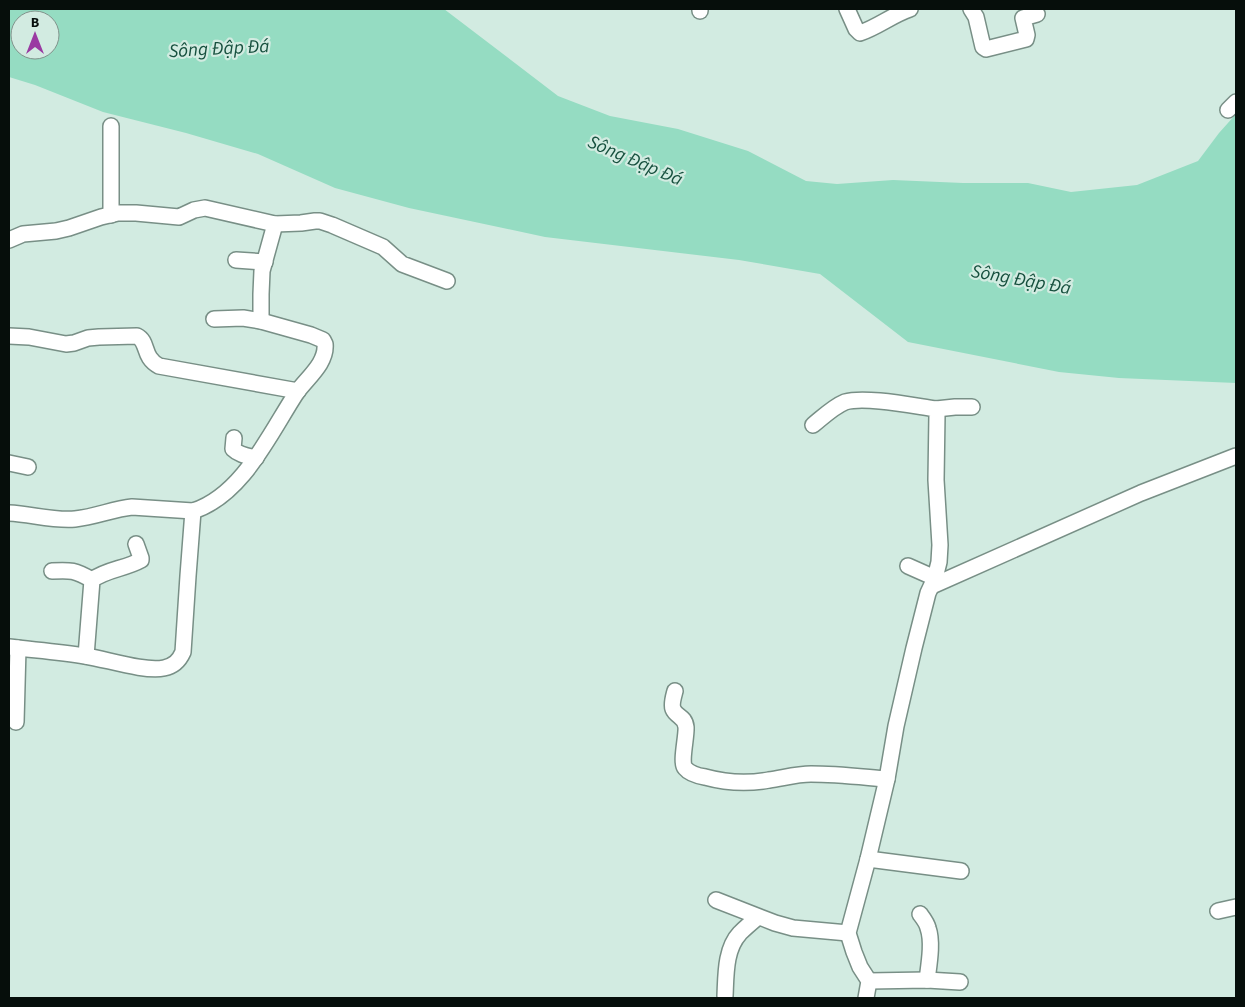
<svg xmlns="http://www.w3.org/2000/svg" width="1245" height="1007" font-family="'Source Sans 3',sans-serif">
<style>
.water{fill:#95dcc2;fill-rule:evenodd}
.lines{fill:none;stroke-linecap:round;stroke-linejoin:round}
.minor-casing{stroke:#788f86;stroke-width:18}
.minor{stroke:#fff;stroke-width:15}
.labels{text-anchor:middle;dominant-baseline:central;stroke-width:4.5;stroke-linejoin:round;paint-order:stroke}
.water-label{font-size:19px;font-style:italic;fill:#16503e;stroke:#d2ebe1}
</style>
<rect width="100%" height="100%" fill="#d2ebe1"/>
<path class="water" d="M 9,9 L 444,9 L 558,96 L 610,116 L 678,129 L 748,151 L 806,181 L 837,184 L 893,180 L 963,183 L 1028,183 L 1071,192 L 1137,185 L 1198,161 L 1219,133 L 1236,114 L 1236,383 L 1119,378 L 1059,372 L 908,342 L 820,274 L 739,260 L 545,237 L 409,208 L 335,188 L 258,154 L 186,133 L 103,112 L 35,85 L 9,77 ZM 20,20 L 50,20 L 50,50 L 20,50 Z"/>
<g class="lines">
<g class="minor-casing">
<g id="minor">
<polyline points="700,9 700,11"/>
<path d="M 847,9 L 856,29 L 860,33 C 878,27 892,15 910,9"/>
<polyline points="971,9 976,17 983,47 986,49 1026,39 1027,35 1023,18 1037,14"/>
<polyline points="1228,110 1236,102"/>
<polyline points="111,126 111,215"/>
<polyline points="9,240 23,234 56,231 69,228 101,217 118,213 136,213 179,217 194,210 205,208 275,224 301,223 315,221 320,221 332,225 383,247 402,264 447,281"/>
<polyline points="236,260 265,262"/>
<polyline points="261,321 261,294 262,271 275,224"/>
<path d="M 9,336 L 29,337 L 66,344 L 74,343 L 88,338 L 99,337 L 137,336 C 149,342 142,357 159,366 L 298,391"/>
<polyline points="936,409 955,407 972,407"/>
<path d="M 813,425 C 823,417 833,407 845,402 C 865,396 914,406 936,409 L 937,414 L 936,480 L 940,545 L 939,562 L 935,578 L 928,593 L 914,648 L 896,726 L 887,779 L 868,859 L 848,933 L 854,952 L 860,967 L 869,981 L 866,998"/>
<path d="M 234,438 L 233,449 C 239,455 248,456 256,458"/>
<polyline points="9,463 28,467"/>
<path d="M 9,513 C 31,514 53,521 75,519 C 95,517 113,509 132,507 L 193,511 C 243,495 270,433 297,392 C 307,378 327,363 325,344 L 323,340 L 311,335 L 261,321 L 243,318 L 214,319"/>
<polyline points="908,566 935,578"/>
<path d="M 52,571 C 71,570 75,570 92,580"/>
<polyline points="932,586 1141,493 1236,456"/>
<path d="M 9,647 C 34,650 60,652 85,656 C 106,659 144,672 164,668 C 174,666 179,661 183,652 L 188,576 L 193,511"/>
<path d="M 86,656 L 92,580 C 107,569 125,569 141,560 L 141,558 L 136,544"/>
<path d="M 675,691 C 674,695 671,704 673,709 C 676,717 685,716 686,727 C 687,735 680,763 685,768 C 689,773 699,776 705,777 C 727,783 747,784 769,780 C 783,778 797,774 811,774 C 836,774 862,777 887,779"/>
<polyline points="16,722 18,648"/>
<polyline points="868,859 961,871"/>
<polyline points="716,900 775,923 793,928 848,933"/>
<polyline points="1218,911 1236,907"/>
<path d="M 920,914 C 923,918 927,923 928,928 C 933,942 929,964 927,980"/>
<polyline points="869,981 927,980 960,982"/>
<path d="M 725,996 C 726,975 725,949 740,933 C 746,927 752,922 758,917"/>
</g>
</g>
<use href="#minor" class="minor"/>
</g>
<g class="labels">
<g class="water-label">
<text transform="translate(219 49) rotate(-3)">Sông Đập Đá</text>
<text transform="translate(635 161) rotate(23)">Sông Đập Đá</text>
<text transform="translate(1021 280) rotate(10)">Sông Đập Đá</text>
</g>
</g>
<rect width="1245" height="1007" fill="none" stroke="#060e0b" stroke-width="20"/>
<g transform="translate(35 35)"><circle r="24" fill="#d2ebe1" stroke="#80938b"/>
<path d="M0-4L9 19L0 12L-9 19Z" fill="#9a3aa2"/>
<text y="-8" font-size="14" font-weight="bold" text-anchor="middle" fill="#060e0b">B</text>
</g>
</svg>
